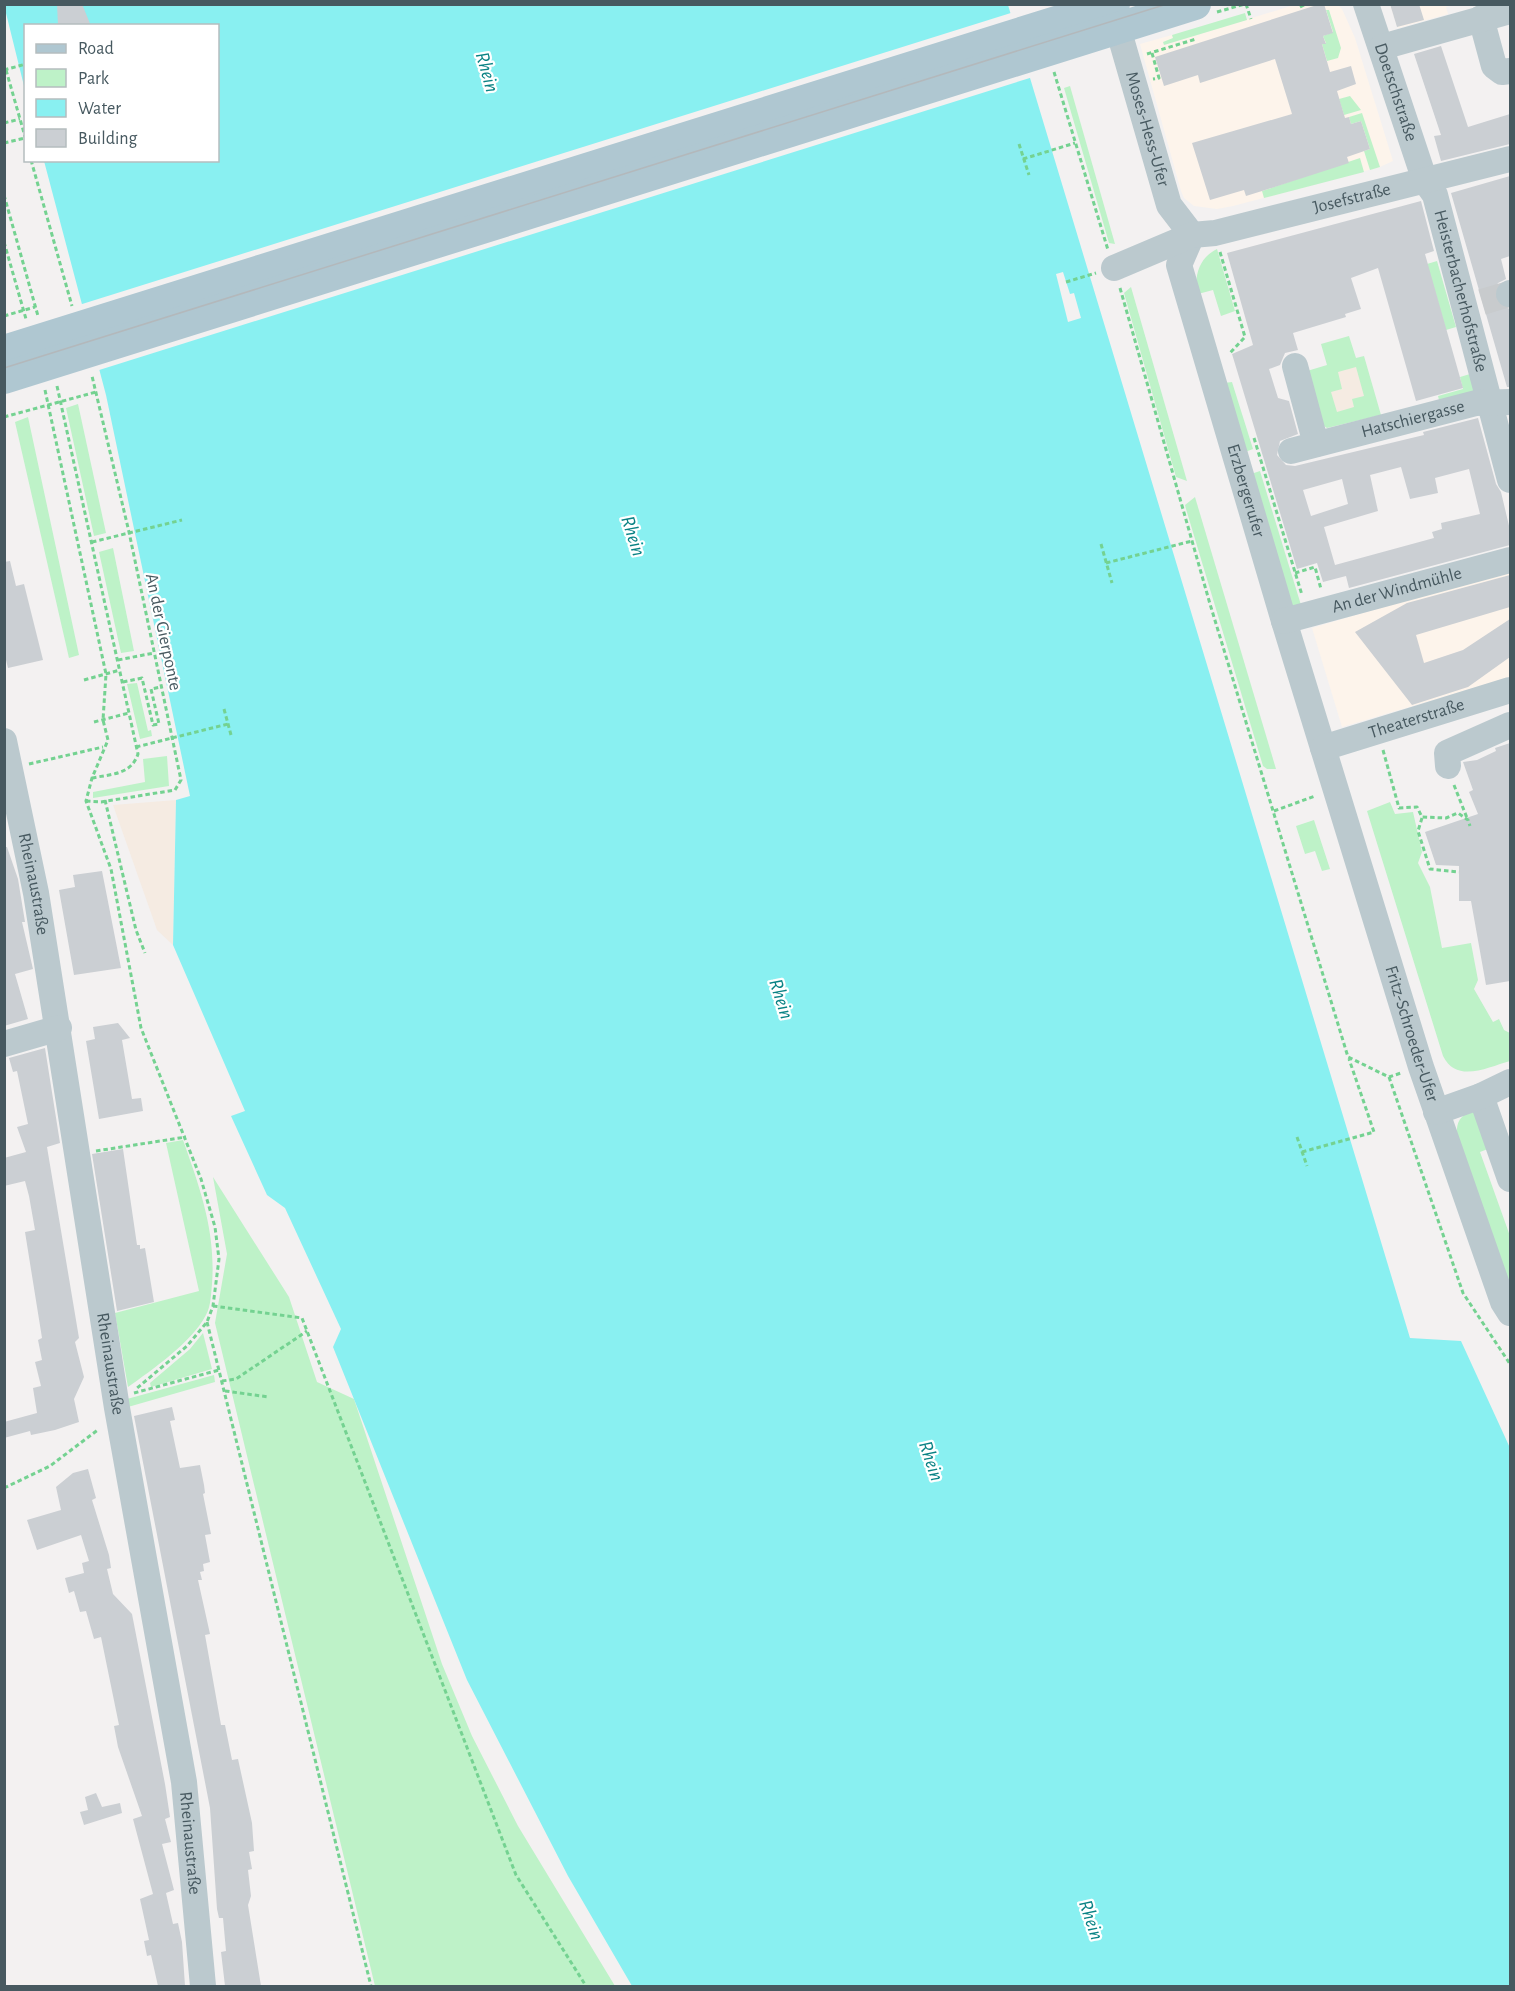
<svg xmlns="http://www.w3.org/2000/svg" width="1515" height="1991" font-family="'Alegreya Sans',sans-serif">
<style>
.commercial{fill:#fdf4eb}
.green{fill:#bef2c8}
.sand{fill:#f5ebe2}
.water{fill:#89f0f1}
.pier{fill:#f3f1f1}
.building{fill:#cbcfd3;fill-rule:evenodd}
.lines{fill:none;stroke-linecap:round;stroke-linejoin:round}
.minor-tunnel{stroke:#c8cbcd;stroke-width:26;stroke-dasharray:26 13;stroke-linecap:butt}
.path{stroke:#74d291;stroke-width:3;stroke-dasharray:4.5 3;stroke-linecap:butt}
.minor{stroke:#bbc9ce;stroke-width:26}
.major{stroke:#afc7d1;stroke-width:32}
.tram{stroke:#b3b8bb;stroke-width:1.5}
.labels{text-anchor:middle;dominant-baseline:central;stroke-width:4.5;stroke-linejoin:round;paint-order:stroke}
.street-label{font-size:18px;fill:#475960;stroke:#fff}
.water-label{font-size:20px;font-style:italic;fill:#098284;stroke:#fff}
</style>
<rect width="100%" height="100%" fill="#f3f1f1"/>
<g class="commercial">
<polygon points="1294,5 1338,5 1342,9 1355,38 1393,161 1380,167 1233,206 1217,209 1194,206 1184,198 1181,191 1140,44 1172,35 1173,38 1164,45"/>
<polygon points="1390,5 1453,5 1446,7 1448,14 1398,28"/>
<polygon points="1510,569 1510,677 1342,727 1312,628"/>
</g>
<g class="green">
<polygon points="1326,10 1329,10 1341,48 1338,58 1327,61 1322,44 1326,43 1323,36 1333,32"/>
<polygon points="1245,13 1247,20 1164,45 1163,42 1173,38 1172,35"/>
<polygon points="1070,86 1115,244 1109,243 1064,88"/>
<polygon points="1350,96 1361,110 1344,115 1339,99"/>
<polygon points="1362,113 1380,167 1370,170 1364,151 1370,149 1361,121 1351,124 1349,117"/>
<polygon points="1360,158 1364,172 1264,198 1262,191"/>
<path d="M 1217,249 L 1235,311 L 1221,316 L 1213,290 L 1198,294 C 1193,276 1200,257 1217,249 Z"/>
<polygon points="1437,261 1456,327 1446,330 1427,264"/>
<polygon points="1131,287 1187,481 1176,477 1124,293"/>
<polygon points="1349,336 1356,358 1364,356 1381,415 1327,428 1324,426 1307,371 1327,365 1321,344"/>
<polygon points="1470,374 1475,393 1440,404 1438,396 1463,389 1460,377"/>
<polygon points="1232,382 1253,449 1245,452 1224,383"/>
<polygon points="78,404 106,533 94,536 66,408"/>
<polygon points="28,417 79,655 69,658 15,422"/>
<polygon points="1260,471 1301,605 1292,608 1251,474"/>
<polygon points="1195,497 1276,769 1267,769 1263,766 1186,509 1185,505"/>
<polygon points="113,548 134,651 121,653 99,552"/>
<polygon points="137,683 148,731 151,730 152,736 140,739 127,684"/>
<polygon points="167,756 169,786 93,798 93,792 145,782 143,759"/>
<path d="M 1390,802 L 1395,814 L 1413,812 L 1422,852 L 1418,863 L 1430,887 L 1442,948 L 1471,943 L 1478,980 L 1474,989 L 1493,1022 L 1499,1019 L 1504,1030 L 1510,1033 L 1510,1061 C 1488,1067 1457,1084 1443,1056 L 1367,811 Z"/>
<polygon points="1314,820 1330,869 1322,871 1315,851 1305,854 1296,826"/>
<path d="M 1473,1111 L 1493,1147 L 1480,1152 L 1510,1236 L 1510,1291 L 1457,1140 C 1456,1125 1457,1116 1473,1111 Z"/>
<path d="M 183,1140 C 200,1188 216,1232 212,1284 C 211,1294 211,1306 206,1315 C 192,1342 152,1370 128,1387 L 115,1313 L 199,1291 L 166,1143 Z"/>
<polygon points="213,1177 289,1297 317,1382 354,1399 442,1664 472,1736 518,1826 615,1986 375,1986 215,1323 227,1254"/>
<polygon points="203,1333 212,1369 151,1387 150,1383 190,1349"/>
<polygon points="214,1375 215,1382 128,1407 127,1399"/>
</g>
<g class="sand">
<polygon points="1356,367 1364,396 1352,399 1354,407 1337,412 1331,392 1342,389 1338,372"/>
<polygon points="176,800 173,945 157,930 113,805"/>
</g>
<polygon class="water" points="4,5 1008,5 1410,1338 1461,1341 1510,1448 1510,1986 632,1986 568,1876 467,1680 333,1347 341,1329 285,1208 267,1195 231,1116 245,1111 173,945 176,800 190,796 106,395 44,161 218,160 218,26 26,26 25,90"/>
<g class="pier">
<polygon points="1014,12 1033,77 96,371 79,305"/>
<polygon points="1063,272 1070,294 1074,293 1081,318 1068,322 1056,274"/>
</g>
<g class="building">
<polygon points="57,4 82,4 91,26 58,26"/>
<polygon points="1320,4 1324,4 1333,33 1323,36 1326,44 1322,44 1330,72 1351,66 1356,84 1337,91 1345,118 1349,117 1351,124 1361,121 1370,149 1347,157 1349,163 1262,191 1246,196 1244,190 1210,200 1192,143 1292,114 1275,59 1200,83 1198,75 1164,86 1155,57"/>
<polygon points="1390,4 1419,4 1424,20 1397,27"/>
<polygon points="1441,46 1468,127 1510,114 1510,144 1441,161 1434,136 1441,135 1414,54"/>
<polygon points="1510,176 1510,256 1501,259 1506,279 1498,283 1494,291 1498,304 1510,309 1510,387 1507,387 1451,193"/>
<path d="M 1421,201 L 1434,251 L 1425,254 L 1463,388 L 1416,401 L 1378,268 L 1351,278 L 1361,309 L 1345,314 L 1346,317 L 1293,333 L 1298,350 L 1285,353 L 1280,365 L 1269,369 L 1278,398 L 1289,401 L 1298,434 L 1280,441 L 1277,455 L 1286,465 L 1295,466 L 1424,435 L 1423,432 L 1478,418 L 1496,484 L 1501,492 L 1510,530 L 1510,545 L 1349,588 L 1346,576 L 1323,582 L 1317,563 L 1297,569 L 1232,354 L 1253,345 L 1227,253 ZM 1401,467 L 1410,499 L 1438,493 L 1435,478 L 1469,469 L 1480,514 L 1441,523 L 1442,529 L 1432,532 L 1434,538 L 1335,565 L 1324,527 L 1378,511 L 1370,475 ZM 1342,479 L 1348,504 L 1311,516 L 1303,490 Z"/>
<polygon points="10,561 16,586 24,584 43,660 8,668 4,652 4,562"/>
<polygon points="1510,575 1510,607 1416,635 1424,663 1463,650 1510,619 1510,657 1468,687 1412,705 1355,632 1407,603"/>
<polygon points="1510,743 1510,981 1486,985 1471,901 1459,901 1459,866 1436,865 1425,832 1478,814 1469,792 1473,790 1463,762 1477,760 1496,751 1495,748"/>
<polygon points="4,847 7,847 18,879 25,922 22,922 33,969 15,974 28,1019 4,1026"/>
<polygon points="102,871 121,968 74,975 59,890 75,887 73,875"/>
<polygon points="118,1023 130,1038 122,1040 132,1099 141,1098 143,1111 99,1119 86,1041 95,1039 93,1027"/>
<polygon points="45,1048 60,1143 47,1147 79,1338 75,1342 84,1377 74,1399 79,1422 55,1430 31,1435 30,1431 4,1438 4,1422 37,1413 33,1388 41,1386 35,1362 42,1360 38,1340 42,1338 25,1232 35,1230 29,1196 25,1181 4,1186 4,1158 26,1152 17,1127 28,1124 17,1071 13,1072 9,1058"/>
<polygon points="123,1149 137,1245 140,1245 140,1249 145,1248 154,1302 117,1311 92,1154"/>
<polygon points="172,1407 175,1420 170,1421 180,1468 200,1465 204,1485 205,1493 203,1494 211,1534 205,1535 210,1562 203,1564 204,1571 200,1572 202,1580 198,1580 210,1634 205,1635 221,1725 225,1725 232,1760 238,1759 252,1823 254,1851 249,1852 252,1869 248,1870 251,1896 248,1905 261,1986 225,1986 221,1952 226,1951 223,1918 219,1918 217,1909 210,1808 134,1416"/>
<polygon points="88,1469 96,1498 92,1500 109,1555 111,1568 107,1569 113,1594 132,1614 165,1784 170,1817 165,1819 171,1842 162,1844 174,1890 166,1893 173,1924 178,1923 182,1942 185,1986 158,1986 151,1955 147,1956 144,1941 149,1940 140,1899 153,1894 133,1819 142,1816 118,1747 114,1726 119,1725 101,1637 94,1639 86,1611 80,1612 74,1591 69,1593 65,1578 84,1573 82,1563 89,1561 81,1535 37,1550 27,1520 61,1510 56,1487 73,1473"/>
<polygon points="96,1793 102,1807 120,1803 122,1813 84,1825 80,1812 88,1810 85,1797"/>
</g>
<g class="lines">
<polyline class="minor-tunnel" points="1482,302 1509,294"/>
<g class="path">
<polyline points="1246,4 1251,19"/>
<polyline points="1300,7 1306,4"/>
<polyline points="1217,12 1245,4"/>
<polyline points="1152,53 1159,78 1153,79"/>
<polyline points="1147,54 1196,39"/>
<polyline points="4,70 26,64"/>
<polyline points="6,70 26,140"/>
<polyline points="1054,72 1108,250"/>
<polyline points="4,123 20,119"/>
<polyline points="4,143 25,138"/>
<polyline points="1019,144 1029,175"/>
<polyline points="1023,159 1075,143"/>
<polyline points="31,160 72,306"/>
<polyline points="4,195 38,316"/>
<polyline points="4,242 26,319"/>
<polyline points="1220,252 1245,337 1229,354"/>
<polyline points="1066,282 1096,273"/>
<polyline points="1120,288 1210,604 1348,1057 1389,1077 1401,1073"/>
<polyline points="4,316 35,307"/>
<path d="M 57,386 L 138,754 C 131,775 111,774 92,778"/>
<polyline points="45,390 106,674 103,720 108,740 92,778 86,801 111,869 141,1028 201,1179 215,1227 219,1259 213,1306 207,1322 187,1346 136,1389"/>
<polyline points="4,417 96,392"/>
<polyline points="1254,438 1302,595"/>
<polyline points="92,542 182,520"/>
<polyline points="1101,544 1112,583"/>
<polyline points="1106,563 1192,541"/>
<polyline points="1295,573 1315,567 1321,589"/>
<polyline points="118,660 154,653"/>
<polyline points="84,680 120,670"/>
<polyline points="123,682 142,678 153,725 159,724 151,689 161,687"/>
<polyline points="224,709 231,735"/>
<polyline points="94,722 129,713"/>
<polyline points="136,747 228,724"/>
<polyline points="1383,750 1399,808 1417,807 1422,817 1446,818 1458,813 1468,820 1470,826"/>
<polyline points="29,764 103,747"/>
<polyline points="1454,785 1467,818"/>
<polyline points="105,800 136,930 145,953"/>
<polyline points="86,801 101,802 175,790 181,780 129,532 92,376"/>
<polyline points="1274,811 1315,796"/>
<polyline points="1422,818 1418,831 1430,869 1459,872"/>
<polyline points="1389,1077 1463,1293 1510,1364"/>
<polyline points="1297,1137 1307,1166"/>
<polyline points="96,1151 186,1137"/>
<polyline points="1302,1152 1374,1132 1349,1059"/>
<polyline points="213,1306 302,1318 516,1875 586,1986"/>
<polyline points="207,1322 371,1986"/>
<polyline points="222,1381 236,1379 307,1331"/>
<polyline points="225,1391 269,1397"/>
<polyline points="134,1393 219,1370"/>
<polyline points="4,1488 50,1466 99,1429"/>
</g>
<g class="minor">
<path id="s1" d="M 1366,4 L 1425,181 L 1435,195 L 1510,480"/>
<path id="s2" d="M 1113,11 L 1169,205 L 1192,235"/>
<polyline points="1481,18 1494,66 1502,72 1510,71"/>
<polyline points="1382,47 1510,11"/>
<path id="s3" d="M 1192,235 L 1179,265 L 1284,621 L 1421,1067 L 1503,1302 L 1510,1313"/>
<path id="s4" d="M 1114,268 L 1192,235 L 1215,233 L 1510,159"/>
<polyline points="1509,294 1510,293"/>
<polyline points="1295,366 1316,444"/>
<path id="s5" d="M 1291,451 L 1476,403 L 1510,402"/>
<path id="s6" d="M 1284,621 L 1510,560"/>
<path id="s7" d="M 4,741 L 36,893 L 117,1408 L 184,1782 L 203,1986"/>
<path id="s8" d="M 1323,748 L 1510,690"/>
<polyline points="1448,766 1447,753 1510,725"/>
<polyline points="4,1044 59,1028"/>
<polyline points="1481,1096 1510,1179"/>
<polyline points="1436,1112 1481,1096 1510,1082"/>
</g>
<g class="major">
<polyline points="4,351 1114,4"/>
<polyline points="4,378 1195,4"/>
</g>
<polyline class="tram" points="4,368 1167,4"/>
</g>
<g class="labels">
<g class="street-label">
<text stroke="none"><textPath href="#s1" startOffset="93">Doetschstraße</textPath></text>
<text stroke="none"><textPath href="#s2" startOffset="123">Moses-Hess-Ufer</textPath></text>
<text stroke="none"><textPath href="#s4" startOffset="249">Josefstraße</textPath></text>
<text stroke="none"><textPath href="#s1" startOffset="303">Heisterbacherhofstraße</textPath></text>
<text stroke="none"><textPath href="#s5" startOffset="126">Hatschiergasse</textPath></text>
<text stroke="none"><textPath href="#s3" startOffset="268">Erzbergerufer</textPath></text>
<text stroke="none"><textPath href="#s6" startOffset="117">An der Windmühle</textPath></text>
<text transform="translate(163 632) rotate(78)">An der Gierponte</text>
<text stroke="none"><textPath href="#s8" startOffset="98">Theaterstraße</textPath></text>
<text stroke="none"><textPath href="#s7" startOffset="146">Rheinaustraße</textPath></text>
<text stroke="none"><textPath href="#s3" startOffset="836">Fritz-Schroeder-Ufer</textPath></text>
<text stroke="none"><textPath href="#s7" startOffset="632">Rheinaustraße</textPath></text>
<text stroke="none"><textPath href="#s7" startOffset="1118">Rheinaustraße</textPath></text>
</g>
<g class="water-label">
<text transform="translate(487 72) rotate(74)">Rhein</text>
<text transform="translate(633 536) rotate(72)">Rhein</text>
<text transform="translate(781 999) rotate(72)">Rhein</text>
<text transform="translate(931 1461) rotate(71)">Rhein</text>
<text transform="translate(1091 1920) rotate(71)">Rhein</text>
</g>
</g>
<rect width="1515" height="1991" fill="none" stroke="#475960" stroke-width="12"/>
<rect x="24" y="24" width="195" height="138" fill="#ffffff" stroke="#b5bdbf" stroke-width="1.5"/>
<rect x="36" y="44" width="30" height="9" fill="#afc7d1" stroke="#b5bdbf" stroke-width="1.5"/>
<text x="78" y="54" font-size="18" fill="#475960">Road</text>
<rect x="36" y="69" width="30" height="18" fill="#bef2c8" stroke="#b5bdbf" stroke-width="1.5"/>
<text x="78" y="84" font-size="18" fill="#475960">Park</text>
<rect x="36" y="99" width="30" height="18" fill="#89f0f1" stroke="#b5bdbf" stroke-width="1.5"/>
<text x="78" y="114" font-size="18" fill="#475960">Water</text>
<rect x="36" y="129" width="30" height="18" fill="#cbcfd3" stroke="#b5bdbf" stroke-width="1.5"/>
<text x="78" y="144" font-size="18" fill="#475960">Building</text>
</svg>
